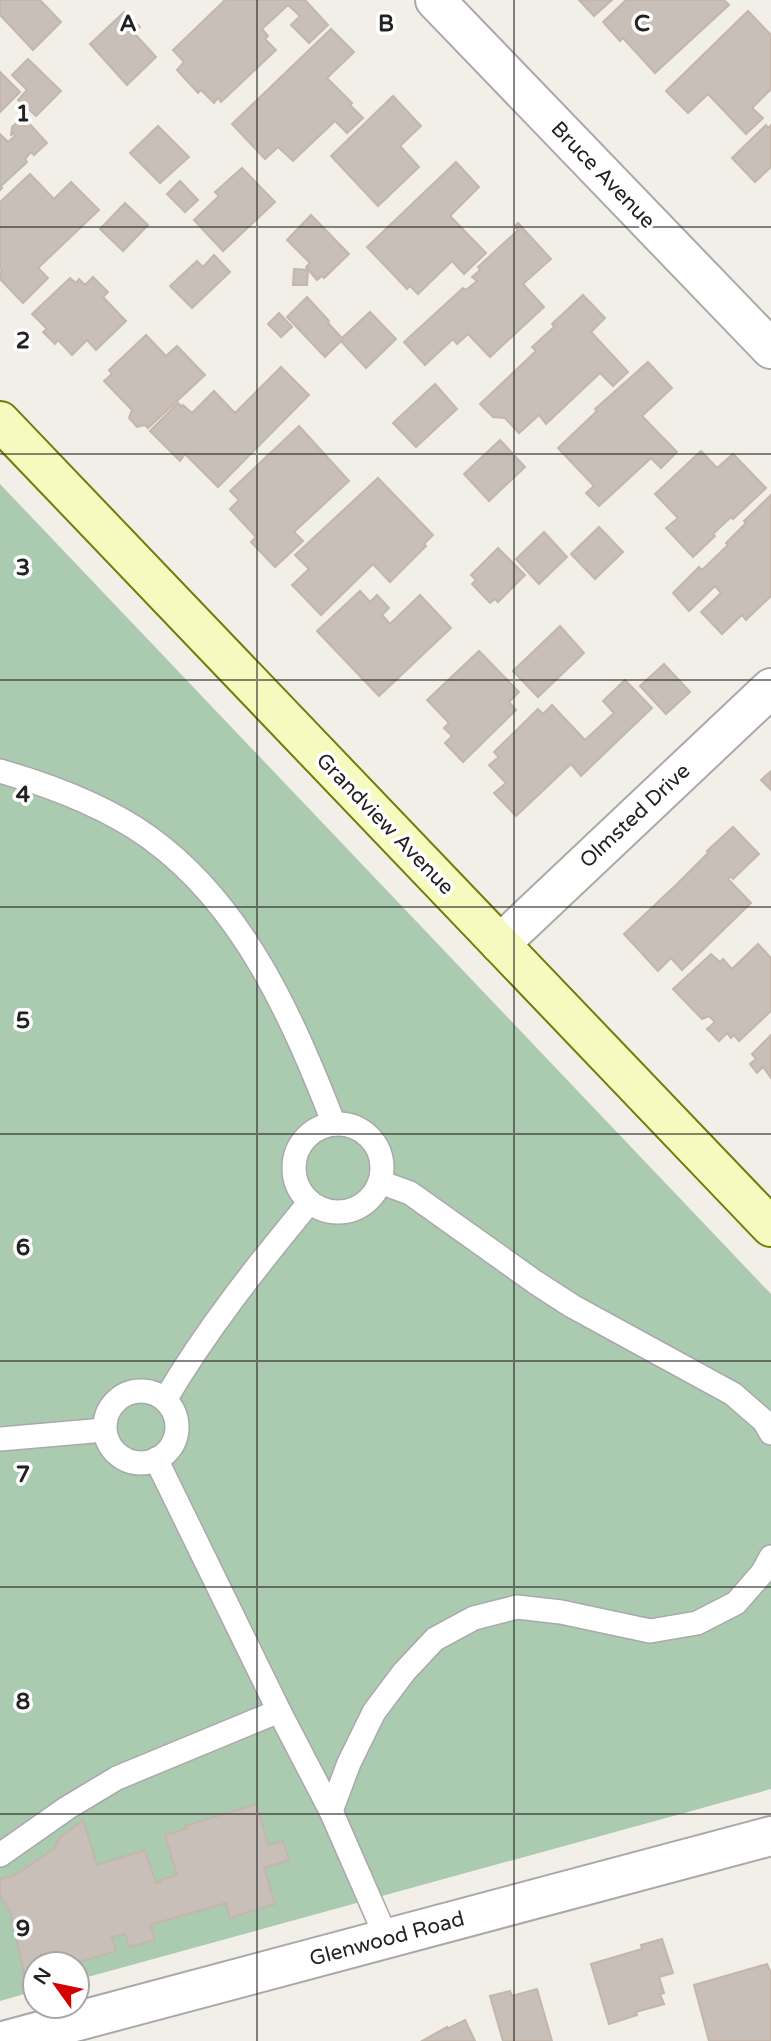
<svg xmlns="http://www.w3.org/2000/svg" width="771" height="2041" font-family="'Varela Round',sans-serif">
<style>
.cemetery{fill:#aacbaf}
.building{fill:#c7bfb8;stroke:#c4b6ab;stroke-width:2}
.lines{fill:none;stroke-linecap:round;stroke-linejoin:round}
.lane-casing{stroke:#a9a9a9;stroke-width:26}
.street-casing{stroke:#a9a9a9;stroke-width:42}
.secondary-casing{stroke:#707d05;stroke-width:42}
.lane{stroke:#fff;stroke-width:23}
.street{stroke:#fff;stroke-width:38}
.secondary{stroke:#f7fabf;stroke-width:38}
.grid{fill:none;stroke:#222;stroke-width:2;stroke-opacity:0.55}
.labels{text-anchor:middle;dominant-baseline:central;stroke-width:7;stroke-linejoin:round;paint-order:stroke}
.street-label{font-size:21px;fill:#222;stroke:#fff}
.grid-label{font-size:23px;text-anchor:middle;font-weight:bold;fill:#222;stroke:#fff;stroke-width:7;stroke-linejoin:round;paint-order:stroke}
</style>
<rect width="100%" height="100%" fill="#f2efe9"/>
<polygon class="cemetery" points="0,484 771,1294 771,1789 77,1980 77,1964 35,1964 35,1991 0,2001"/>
<g class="building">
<polygon points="0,0 40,0 61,22 33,50 0,15"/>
<polygon points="225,0 305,0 328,25 309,43 291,25 300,16 288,5 262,29 268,36 265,39 276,50 221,102 218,98 214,103 201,90 198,93 177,70 184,62 173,50"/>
<polygon points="579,0 612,0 594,16"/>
<polygon points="626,0 724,0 729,5 655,73 623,38 620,41 603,22"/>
<polygon points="748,11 771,35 771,89 752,108 763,118 746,134 708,94 688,113 666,91"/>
<polygon points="124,12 140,27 134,33 156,57 127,85 90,44"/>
<polygon points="331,29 354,52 327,78 352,103 350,105 363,118 347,133 335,121 293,161 278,147 265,159 232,124"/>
<polygon points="28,59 61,91 36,116 18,100 27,90 12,75"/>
<polygon points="0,72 20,92 0,112"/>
<polygon points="393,96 421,126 400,146 419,167 378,206 331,156"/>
<polygon points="19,121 27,121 47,143 34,155 31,152 25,159 27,162 0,187 2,188 0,190 0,134 8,142 15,136 13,133 11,136 12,127"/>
<polygon points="766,125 768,128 771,125 771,167 755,182 732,158"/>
<polygon points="158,126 189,157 160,183 130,153"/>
<polygon points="456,162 479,187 450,216 486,253 464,274 452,261 418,294 410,286 407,289 367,247"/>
<polygon points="242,168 275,202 223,251 194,220 219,196 215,192"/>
<polygon points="30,174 54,199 71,182 99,210 38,268 48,278 23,303 0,279 0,273 2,271 0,268 0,202"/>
<polygon points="180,181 198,200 185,212 167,194"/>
<polygon points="125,203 148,225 123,251 100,229"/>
<polygon points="311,215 349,254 324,278 322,276 317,280 306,267 310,263 287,240"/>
<polygon points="518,223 551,259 523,284 544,307 490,357 468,334 457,344 453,339 425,365 404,342 463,288 466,290 477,281 472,277 480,270 478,267 518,230 514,227"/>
<polygon points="214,255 230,272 192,308 170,286 197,261 203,267"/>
<polygon points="294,269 308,270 307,285 293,285"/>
<polygon points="93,277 108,292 103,297 126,321 96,350 87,340 72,355 58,340 55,344 43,332 47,329 32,314 70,278 76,283 79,279 85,285"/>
<polygon points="583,295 605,318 591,332 628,372 613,386 600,373 546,424 539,415 519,433 505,418 493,417 480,404 536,351 532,347 554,327 552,324"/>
<polygon points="307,297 329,321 328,323 342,338 370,312 396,339 366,368 341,341 325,357 287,317"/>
<polygon points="279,313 292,327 281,337 268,324"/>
<polygon points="146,335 166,356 177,346 205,375 148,428 145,425 137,427 129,418 132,410 104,381 112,374 109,370"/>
<polygon points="648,362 672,388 642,416 677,452 661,468 651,458 599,506 586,493 594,486 558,448 597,411 595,409"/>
<polygon points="281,367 309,395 218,487 185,454 180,461 150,431 178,403 182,407 183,405 192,413 214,391 235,413"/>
<polygon points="435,384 457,409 416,447 393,423"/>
<polygon points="299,426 349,481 294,532 303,541 275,567 251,542 256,537 230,509 239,500 230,491"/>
<polygon points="500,440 525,467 489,501 464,474"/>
<polygon points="701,451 717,468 733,454 766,488 733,519 731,517 713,534 715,536 693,557 666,528 678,518 655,494"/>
<polygon points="378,478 433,535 424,544 426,546 390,582 373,564 321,615 292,585 309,569 295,555"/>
<polygon points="771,495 771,596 746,620 742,615 722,634 701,612 721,593 715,586 689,611 673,593 699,567 702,570 728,545 726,543 746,523 744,521"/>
<polygon points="599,527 623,552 595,579 571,554"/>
<polygon points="544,532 567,557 539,584 516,559"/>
<polygon points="498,548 525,575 498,602 495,599 490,603 472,584 476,580 471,575"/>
<polygon points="360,591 370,602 377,595 389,608 382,615 390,624 420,595 451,628 379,696 317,631"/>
<polygon points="560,626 584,653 538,697 513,671"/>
<polygon points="479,651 519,692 509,702 516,710 463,762 445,743 452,736 444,728 449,723 427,700"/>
<polygon points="664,664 690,692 666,714 640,686"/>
<polygon points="625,680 652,708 581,776 571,764 516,816 494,793 506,783 489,765 499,757 494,752 538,709 543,714 552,705 585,740 614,713 603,701"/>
<polygon points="771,771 771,790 761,780"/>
<polygon points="733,827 759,854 733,879 731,876 728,879 751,903 682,970 671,958 658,971 624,934 677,884 709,852 707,851"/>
<polygon points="758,944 771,958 771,1011 739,1041 734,1035 731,1038 727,1033 719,1041 707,1029 715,1022 709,1016 702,1019 673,989 711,954 720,962 723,959 732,969"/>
<polygon points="771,1035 771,1078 763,1067 757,1073 750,1064 756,1059 752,1054"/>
<polygon points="257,1804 268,1845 283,1841 289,1860 264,1868 275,1904 230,1918 226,1903 150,1925 155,1940 129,1947 125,1934 112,1937 116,1951 73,1964 35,1964 35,1975 25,1978 11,1913 0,1896 0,1879 15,1875 55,1848 59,1838 83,1820 97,1865 145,1850 156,1883 161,1882 160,1880 177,1875 165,1835 186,1829 185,1826"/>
<polygon points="662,1939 673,1973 659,1977 664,1993 660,1994 664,2004 636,2012 637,2015 609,2024 591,1964 642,1949 641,1945"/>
<polygon points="767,1964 771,1973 771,2041 709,2041 694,1985"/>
<polygon points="537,1989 552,2041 503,2041 490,1996 510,1991 512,1996"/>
<polygon points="465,2020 475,2041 422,2041 447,2027 447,2029"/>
</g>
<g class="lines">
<g class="lane-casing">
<g id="lane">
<path d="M 0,771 C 52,786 106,806 150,838 C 244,906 293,1019 334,1124"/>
<circle cx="338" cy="1168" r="44"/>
<polyline points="380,1182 410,1193 535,1282 572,1306 733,1394 764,1421 771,1433"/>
<circle cx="141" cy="1427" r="36"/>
<path d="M 165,1400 C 206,1330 257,1266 309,1203"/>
<polyline points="0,1439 104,1430"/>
<polyline points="156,1459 279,1711 331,1811 387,1939"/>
<polyline points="331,1811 349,1763 374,1712 404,1672 435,1639 474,1618 517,1607 561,1612 650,1631 697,1623 736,1603 763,1572 771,1557"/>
<polyline points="0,1855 67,1808 117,1778 279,1711"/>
</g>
</g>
<g class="street-casing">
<g id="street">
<polyline points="435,0 771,349"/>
<polyline points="500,944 771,688"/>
<polyline points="3,2041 771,1836"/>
</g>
</g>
<g class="secondary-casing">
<polyline id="secondary" points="0,421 771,1227"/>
</g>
<use href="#lane" class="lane"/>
<use href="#street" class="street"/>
<use href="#secondary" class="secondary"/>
</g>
<path class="grid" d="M 257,0 L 257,2041M 514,0 L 514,2041M 0,227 L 771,227M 0,454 L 771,454M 0,680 L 771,680M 0,907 L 771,907M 0,1134 L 771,1134M 0,1361 L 771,1361M 0,1587 L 771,1587M 0,1814 L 771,1814"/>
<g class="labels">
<g class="street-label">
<text transform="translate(603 175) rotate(46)">Bruce Avenue</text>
<text transform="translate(635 816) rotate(-43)">Olmsted Drive</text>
<text transform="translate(385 824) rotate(46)">Grandview Avenue</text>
<text transform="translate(387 1939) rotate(-15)">Glenwood Road</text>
</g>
</g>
<g class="grid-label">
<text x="128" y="31">A</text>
<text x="386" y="31">B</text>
<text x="642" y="31">C</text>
<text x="23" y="121">1</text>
<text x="23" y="348">2</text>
<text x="23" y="575">3</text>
<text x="23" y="802">4</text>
<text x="23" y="1028">5</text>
<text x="23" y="1255">6</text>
<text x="23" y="1482">7</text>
<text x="23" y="1709">8</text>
<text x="23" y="1936">9</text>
</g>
<g transform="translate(56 1985) rotate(303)"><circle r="33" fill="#ffffff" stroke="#a7a7a7" stroke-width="2"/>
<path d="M0-5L12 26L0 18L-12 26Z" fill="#d40000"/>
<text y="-10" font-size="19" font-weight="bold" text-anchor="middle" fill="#222222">N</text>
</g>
</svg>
